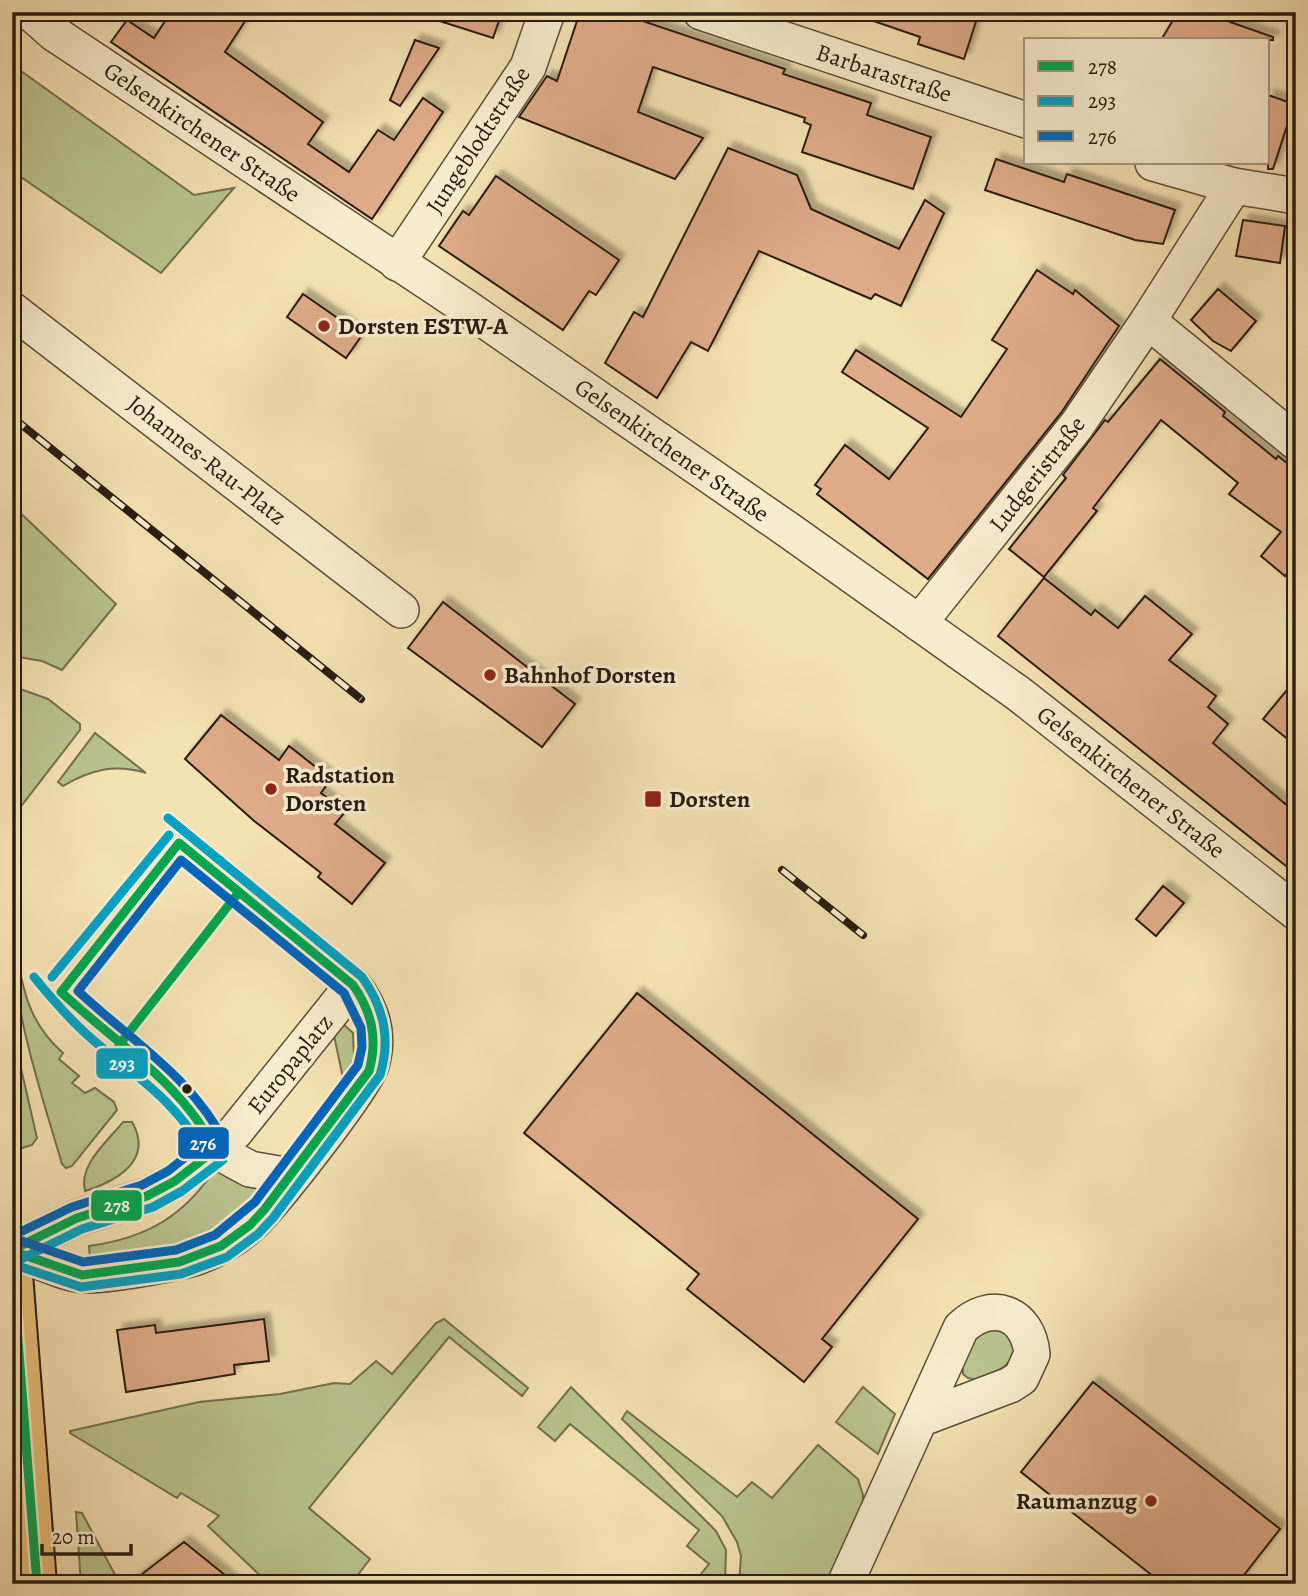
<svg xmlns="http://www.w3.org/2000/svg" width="1308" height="1596" font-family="Alegreya,serif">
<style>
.green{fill:#bac48e;stroke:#727050;stroke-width:2}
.building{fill:#dfab89;stroke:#291b13;stroke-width:2;filter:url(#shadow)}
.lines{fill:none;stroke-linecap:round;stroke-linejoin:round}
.street-casing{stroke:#5c4d3b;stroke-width:38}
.primary-casing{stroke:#291b13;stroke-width:42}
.street{stroke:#f8ecce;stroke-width:35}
.primary{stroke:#eac17a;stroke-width:38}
.rail-casing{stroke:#291b13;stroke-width:8}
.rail{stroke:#f8ecce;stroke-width:5;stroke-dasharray:16;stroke-linecap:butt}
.bus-1-casing{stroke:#f8ecce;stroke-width:14}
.bus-2-casing{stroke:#f8ecce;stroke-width:14}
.bus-3-casing{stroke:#f8ecce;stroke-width:14}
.bus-1{stroke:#00a651;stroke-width:9}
.bus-2{stroke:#02a2c5;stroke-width:9}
.bus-3{stroke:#0065bd;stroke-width:9}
.poi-dot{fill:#8f2418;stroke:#f8ecce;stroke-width:2.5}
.bus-dot{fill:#291b13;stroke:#f8ecce;stroke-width:2.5}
.labels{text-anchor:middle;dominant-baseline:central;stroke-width:7;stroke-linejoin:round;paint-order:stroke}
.street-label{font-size:24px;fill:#291b13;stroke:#f8ecce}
.poi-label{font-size:24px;font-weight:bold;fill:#291b13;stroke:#f8ecce;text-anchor:start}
.line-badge{stroke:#f8ecce;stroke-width:2.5}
.badge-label{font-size:19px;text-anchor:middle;font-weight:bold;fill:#fff}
</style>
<defs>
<filter id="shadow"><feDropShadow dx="6" dy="-6" stdDeviation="2" flood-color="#0004"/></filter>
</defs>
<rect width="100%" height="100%" fill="#f5e2b3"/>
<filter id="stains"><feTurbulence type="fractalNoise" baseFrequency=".00286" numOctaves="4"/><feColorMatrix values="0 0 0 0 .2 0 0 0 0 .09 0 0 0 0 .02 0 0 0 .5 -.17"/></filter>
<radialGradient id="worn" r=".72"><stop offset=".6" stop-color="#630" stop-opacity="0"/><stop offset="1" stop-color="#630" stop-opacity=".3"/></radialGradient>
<g class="green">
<polygon points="21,71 194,195 234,188 161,273 12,171 12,75"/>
<polygon points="12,505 116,604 62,670 42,661 12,656"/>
<polygon points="12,686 48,699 80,724 80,730 12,818"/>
<path d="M 95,733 L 146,773 C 115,763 90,770 63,786 L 58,782 Z"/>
<path d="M 12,930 C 22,979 23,1018 63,1053 L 59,1059 L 79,1076 L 72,1083 L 85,1093 L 95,1088 L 114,1102 L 117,1110 L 72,1166 L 66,1168 L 62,1164 C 40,1089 12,1009 12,930 Z"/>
<polygon points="343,1024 353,1033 354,1059 343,1078 332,1026"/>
<polygon points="12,1029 37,1138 32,1145 22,1148 12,1131"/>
<path d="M 123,1122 L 132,1122 C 154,1160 117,1181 85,1191 C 78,1165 108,1141 123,1122 Z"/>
<path d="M 217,1166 L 263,1190 C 212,1251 163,1249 90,1260 L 89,1246 C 147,1238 185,1216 217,1166 Z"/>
<polygon points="444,1319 528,1388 522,1396 449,1337 309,1508 370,1559 351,1584 329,1584 322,1579 310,1584 269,1584 208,1526 219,1516 181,1493 177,1498 70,1433 70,1431 199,1402 280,1394 334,1383 350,1384 376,1361 392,1374 436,1323"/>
<path d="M 993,1326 L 1012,1335 L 1015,1356 C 1005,1368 984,1383 968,1378 L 963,1374 C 960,1352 976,1336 993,1326 Z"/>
<polygon points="571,1387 716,1531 726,1550 725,1584 693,1584 709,1564 687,1546 699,1530 570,1424 555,1441 538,1427"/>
<polygon points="863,1387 895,1414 878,1454 836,1422"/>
<polygon points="627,1411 737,1497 752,1482 772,1498 818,1445 858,1479 863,1495 863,1502 826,1584 739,1584 741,1556 737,1542 722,1516 622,1419"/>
<polygon points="76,1512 82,1513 120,1584 81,1584"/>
</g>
<g class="building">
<polygon points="171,12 251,12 225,52 323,122 308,144 349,172 378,130 394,140 423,98 443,112 372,219 111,42 127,20 154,38"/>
<polygon points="428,12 502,12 493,38 427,17"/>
<polygon points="580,12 616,12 785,69 783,74 871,103 867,115 931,137 913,189 802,152 811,125 804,122 805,118 653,67 638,112 703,138 675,179 519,117 547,76 557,81"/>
<polygon points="859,12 979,12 964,59 918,44 920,37 859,16"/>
<polygon points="1178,12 1235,12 1230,22 1273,37 1273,40 1161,40"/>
<polygon points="415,40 439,48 400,106 390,100"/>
<polygon points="1268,95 1294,104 1273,169 1268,169"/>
<polygon points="728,148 797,175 811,209 899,249 925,200 944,213 901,306 875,294 871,299 759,251 708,351 691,342 657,398 605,363 634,312 643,317"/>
<polygon points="996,159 1064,182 1067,174 1175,210 1163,244 1135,240 985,190"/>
<polygon points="496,176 619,260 596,295 589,291 563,330 439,246 463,211 469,215"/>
<polygon points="1243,220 1285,226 1280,263 1236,256"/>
<polygon points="1037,270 1073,294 1075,290 1119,326 1061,413 928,579 817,494 821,489 815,485 845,445 889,479 928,428 842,372 856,350 961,417 1007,349 992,340"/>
<polygon points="1218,289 1256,321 1231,351 1213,341 1191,320"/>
<polygon points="303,294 362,335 346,358 287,317"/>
<polygon points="1160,359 1225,412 1223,416 1276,459 1278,456 1296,470 1296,563 1285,576 1261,556 1281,532 1229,494 1238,483 1161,420 1093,508 1097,511 1044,577 1009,549 1066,478 1063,475 1105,420 1108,422"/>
<polygon points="1044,578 1091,615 1095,610 1118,628 1145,596 1192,634 1169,660 1216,696 1208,707 1228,724 1213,743 1296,813 1296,874 998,636"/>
<polygon points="443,602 575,704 542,747 408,648"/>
<polygon points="1296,679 1296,746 1263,719"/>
<polygon points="221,715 279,760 289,746 331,779 321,793 345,812 335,824 385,863 352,904 318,877 321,873 253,820 185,759"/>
<polygon points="1163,886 1184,903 1156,936 1136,919"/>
<polygon points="637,993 918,1219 822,1339 832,1347 804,1382 687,1289 699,1274 524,1133"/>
<polygon points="264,1319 269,1361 234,1365 235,1374 126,1392 117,1330 155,1325 156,1333"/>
<polygon points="1093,1382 1280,1529 1237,1584 1163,1584 1021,1472"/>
<polygon points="184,1542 236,1584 129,1584"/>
</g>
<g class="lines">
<g class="street-casing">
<g id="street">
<polyline points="30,12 55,34 464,306 787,529 1019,694 1296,912"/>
<polyline points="701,12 1026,120"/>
<polyline points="1153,163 1234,186 1296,196"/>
<polyline points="397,263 528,67 547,12"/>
<polyline points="12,310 401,610"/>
<polyline points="1148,321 1296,442"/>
<polyline points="919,623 1077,425 1148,321 1234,186"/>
<polyline points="215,1150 250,1169 290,1176"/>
<path d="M 12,1250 L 77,1218 L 147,1196 L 175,1181 L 215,1150 L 235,1132 L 353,985 C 372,1009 380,1035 371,1065 C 364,1088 270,1208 249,1226 C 233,1240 214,1251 194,1258 C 175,1264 102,1276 83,1275 C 63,1273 32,1258 12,1251"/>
<path d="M 845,1584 L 961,1328 C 991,1299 1028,1312 1032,1354 L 1021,1378 L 1010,1385 L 920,1419"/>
</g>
</g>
<g class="primary-casing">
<polyline id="primary" points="12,1261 37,1584"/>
</g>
<use href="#street" class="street"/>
<use href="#primary" class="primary"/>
<g class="rail-casing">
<g id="rail">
<polyline points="12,417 361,699"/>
<polyline points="782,870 863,935"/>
</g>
</g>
<use href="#rail" class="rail"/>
<g class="bus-1-casing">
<g id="bus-1">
<polyline points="119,1045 239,892"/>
<polyline points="12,1250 77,1218 147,1196 175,1181 215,1150"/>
<path d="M 12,1251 L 82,1275 L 179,1262 L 221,1246 L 250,1225 L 264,1210 L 369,1071 C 378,1039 372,1012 353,985 L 179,843 L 61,992 C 114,1042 183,1083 215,1150"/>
<polyline points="12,1264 37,1584"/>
</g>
</g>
<g class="bus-2-casing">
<g id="bus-2">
<path d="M 34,977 C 52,999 71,1021 93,1040 C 134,1075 181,1104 204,1155"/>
<polyline points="52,977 169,835"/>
<polyline points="17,1261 82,1229 153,1207 182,1191 223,1160"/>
<path d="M 12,1264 L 81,1287 L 181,1274 L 227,1257 L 258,1234 L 273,1218 L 380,1075 C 391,1039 384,1008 362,977 L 168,818"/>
</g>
</g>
<g class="bus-3-casing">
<g id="bus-3">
<polyline points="12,1236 72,1207 142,1185 168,1171 207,1140"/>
<path d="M 16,1239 L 83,1262 L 176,1250 L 215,1235 L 255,1202 L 358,1065 L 362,1047 L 361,1028 L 344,993 L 181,860 L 78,991 C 130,1040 194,1078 226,1145"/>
</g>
</g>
<use href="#bus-1" class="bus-1"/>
<use href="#bus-2" class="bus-2"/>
<use href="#bus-3" class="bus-3"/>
</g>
<g class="poi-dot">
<circle cx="324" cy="326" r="7"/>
<circle cx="490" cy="675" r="7"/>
<circle cx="271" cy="789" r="7"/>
<rect x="644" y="790" width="18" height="18" rx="3.5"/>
<circle cx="1151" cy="1501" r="7"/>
</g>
<circle class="bus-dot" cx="187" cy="1089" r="6"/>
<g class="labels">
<g class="street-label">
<text transform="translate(884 73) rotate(18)">Barbarastraße</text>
<text transform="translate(202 132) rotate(34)">Gelsenkirchener Straße</text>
<text transform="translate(478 140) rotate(-57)">Jungeblodtstraße</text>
<text transform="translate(672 450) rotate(35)">Gelsenkirchener Straße</text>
<text transform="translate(207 460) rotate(38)">Johannes-Rau-Platz</text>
<text transform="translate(1037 474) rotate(-52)">Ludgeristraße</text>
<text transform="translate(1131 782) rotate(38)">Gelsenkirchener Straße</text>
<text transform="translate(290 1064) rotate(-51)">Europaplatz</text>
</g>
<g class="poi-label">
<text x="338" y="326">Dorsten ESTW-A</text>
<text x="504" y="675">Bahnhof Dorsten</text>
<text x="285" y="775">Radstation<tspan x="285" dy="28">Dorsten</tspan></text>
<text x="669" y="799">Dorsten</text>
<text x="1137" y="1501" text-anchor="end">Raumanzug</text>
</g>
</g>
<g class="line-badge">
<rect x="95" y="1047" width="54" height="33" rx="7" fill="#02a2c5"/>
<rect x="177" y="1126" width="53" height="34" rx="7" fill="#0065bd"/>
<rect x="90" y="1189" width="53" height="33" rx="7" fill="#00a651"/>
</g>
<g class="badge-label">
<text x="122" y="1070">293</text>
<text x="203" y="1150">276</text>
<text x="117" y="1212">278</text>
</g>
<rect width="1308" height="1596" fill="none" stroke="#f5e2b3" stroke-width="42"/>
<rect x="14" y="14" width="1280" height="1568" fill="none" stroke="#291b13" stroke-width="3.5"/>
<rect x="21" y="21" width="1266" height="1554" fill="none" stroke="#291b13" stroke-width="2"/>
<rect x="1024" y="38" width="245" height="126" fill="#f8ecce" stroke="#a59883" stroke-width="2"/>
<rect x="1038" y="61" width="35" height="10" fill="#00a651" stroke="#a59883" stroke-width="2"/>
<text x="1088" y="74" font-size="21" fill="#291b13">278</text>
<rect x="1038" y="96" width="35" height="10" fill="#02a2c5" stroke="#a59883" stroke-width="2"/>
<text x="1088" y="108" font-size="21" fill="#291b13">293</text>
<rect x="1038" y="131" width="35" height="10" fill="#0065bd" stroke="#a59883" stroke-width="2"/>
<text x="1088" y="144" font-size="21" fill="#291b13">276</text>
<path d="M42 1544v10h89v-10" fill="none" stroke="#291b13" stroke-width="3.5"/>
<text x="52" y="1544" font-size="21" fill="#291b13" stroke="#f8ecce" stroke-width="5" paint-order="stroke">20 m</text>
<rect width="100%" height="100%" filter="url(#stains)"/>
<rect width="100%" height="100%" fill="url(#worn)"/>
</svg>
